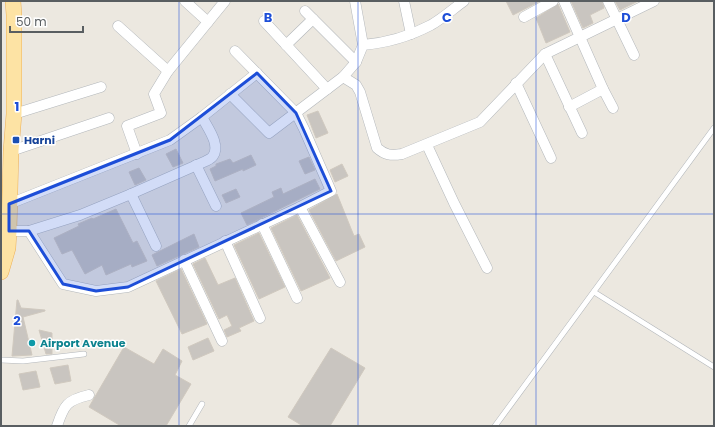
<svg xmlns="http://www.w3.org/2000/svg" width="715" height="427" font-family="Poppins,sans-serif">
<style>
.building{fill:#c9c5c0;stroke:#d0c9bf}
.lines{fill:none;stroke-linecap:round;stroke-linejoin:round}
.lane-casing{stroke:#b3b7bb;stroke-width:6}
.street-casing{stroke:#b3b7bb;stroke-width:11}
.primary-casing{stroke:#eeb057;stroke-width:16}
.lane{stroke:#fff;stroke-width:5}
.street{stroke:#fff;stroke-width:10}
.primary{stroke:#fde3a4;stroke-width:15}
.marked{fill:#1d4ed8;fill-opacity:0.2;stroke:#1d4ed8;stroke-width:3;stroke-linejoin:round}
.grid{fill:none;stroke:#1d4ed8;stroke-width:1;stroke-opacity:0.55}
.transit-dot{fill:#1a4fb4;stroke:#fff;stroke-width:1.5}
.culture-dot{fill:#0f9aa8;stroke:#fff;stroke-width:1.5}
.labels{text-anchor:middle;dominant-baseline:central;stroke-width:3;stroke-linejoin:round;paint-order:stroke}
.transit-label{font-size:11px;font-weight:bold;fill:#164399;stroke:#fff;text-anchor:start}
.culture-label{font-size:11px;font-weight:bold;fill:#0d838f;stroke:#fff;text-anchor:start}
.grid-label{font-size:13px;text-anchor:middle;font-weight:bold;fill:#1d4ed8;stroke:#fff;stroke-width:3;stroke-linejoin:round;paint-order:stroke}
</style>
<rect width="100%" height="100%" fill="#ece8e0"/>
<g class="building">
<polygon points="506,1 540,1 513,15"/>
<polygon points="571,1 602,1 604,8 590,15 593,23 583,28"/>
<polygon points="615,1 638,1 620,10"/>
<polygon points="558,4 570,32 546,43 536,18"/>
<polygon points="318,111 328,133 316,138 307,115"/>
<polygon points="176,149 183,163 173,167 166,154"/>
<polygon points="251,155 256,165 243,171 243,169 215,181 210,169 216,166 216,164 230,159 233,163"/>
<polygon points="309,157 315,170 305,174 299,161"/>
<polygon points="342,164 348,176 335,182 330,170"/>
<polygon points="139,168 146,180 135,185 129,172"/>
<polygon points="315,179 320,189 247,225 241,213 274,197 272,192 281,188 283,194"/>
<polygon points="236,189 240,197 226,203 222,195"/>
<polygon points="337,194 354,236 359,234 365,247 336,261 309,210"/>
<polygon points="116,209 133,243 137,241 147,261 132,267 131,264 106,275 102,265 85,274 72,250 62,254 54,238 79,226 78,224 92,218 93,219"/>
<polygon points="297,215 330,278 301,291 271,228"/>
<polygon points="259,233 285,287 259,299 234,245"/>
<polygon points="194,234 199,247 157,266 152,255"/>
<polygon points="205,258 218,285 235,278 254,321 239,328 241,331 227,337 224,330 232,326 227,315 219,319 193,264"/>
<polygon points="181,269 207,324 182,334 156,281"/>
<polygon points="17,300 18,300 21,308 45,310 45,311 23,317 32,355 12,356"/>
<polygon points="39,330 52,333 52,354 46,354"/>
<polygon points="208,338 214,351 193,360 188,347"/>
<polygon points="124,347 154,364 163,349 182,361 175,375 191,384 166,426 121,426 89,407"/>
<polygon points="331,348 365,368 330,426 303,426 288,417"/>
<polygon points="68,365 71,381 55,384 50,368"/>
<polygon points="36,371 40,387 23,390 19,374"/>
</g>
<g class="lines">
<g class="lane-casing">
<g id="lane">
<polyline points="594,292 714,367"/>
<polyline points="1,360 23,361 84,354"/>
<polyline points="189,426 202,404"/>
<polyline points="495,426 714,128"/>
</g>
</g>
<g class="street-casing">
<g id="street">
<polyline points="185,1 208,22"/>
<polyline points="355,1 363,45"/>
<polyline points="404,1 411,34"/>
<polyline points="564,1 603,89 613,108"/>
<polyline points="608,1 634,55"/>
<polyline points="305,11 356,62"/>
<polyline points="524,17 553,1"/>
<polyline points="264,21 327,89"/>
<polyline points="118,26 168,71"/>
<polyline points="286,45 313,19"/>
<polyline points="545,54 582,133"/>
<path d="M 343,77 L 356,85 L 360,92 L 377,148 C 385,155 391,156 402,154 L 480,122 L 545,54 L 654,1"/>
<polyline points="516,83 551,158"/>
<path d="M 230,94 L 269,133 L 343,77 L 356,62 L 363,45 C 386,43 410,36 431,25 C 443,18 453,9 464,1"/>
<polyline points="569,107 603,89"/>
<polyline points="14,114 101,87"/>
<polyline points="427,145 454,203 487,268"/>
<polyline points="11,151 109,118"/>
<polyline points="137,154 127,126 161,113 154,94 168,71 225,1"/>
<polyline points="196,165 216,206"/>
<path d="M 131,194 L 206,161 C 208,160 212,158 213,156 C 221,145 207,127 202,117"/>
<polyline points="9,204 170,140 202,117 257,73"/>
<polyline points="300,207 340,282"/>
<polyline points="262,224 297,298"/>
<polyline points="9,231 29,231 80,215 131,194 156,246"/>
<polyline points="29,231 63,284 96,291 128,287 300,207 331,191 304,129 296,113 235,51"/>
<polyline points="225,241 260,318"/>
<polyline points="184,260 222,341"/>
<path d="M 57,426 C 64,405 67,400 89,395"/>
</g>
</g>
<g class="primary-casing">
<polyline id="primary" points="1,272 8,248 9,231 11,151 14,114 14,15 13,1"/>
</g>
<use href="#lane" class="lane"/>
<use href="#street" class="street"/>
<use href="#primary" class="primary"/>
</g>
<path class="marked" d="M 257,73 L 296,113 L 331,191 L 128,287 L 96,291 L 63,284 L 29,231 L 9,231 L 9,204 L 170,140 Z"/>
<path class="grid" d="M 179,1 L 179,426M 358,1 L 358,426M 536,1 L 536,426M 1,214 L 714,214"/>
<rect class="transit-dot" x="12" y="136" width="8" height="8" rx="2"/>
<circle class="culture-dot" cx="32" cy="343" r="4"/>
<g class="labels">
<g class="transit-label">
<text x="24" y="140">Harni</text>
</g>
<g class="culture-label">
<text x="40" y="343">Airport Avenue</text>
</g>
</g>
<g class="grid-label">
<text x="268" y="22">B</text>
<text x="447" y="22">C</text>
<text x="626" y="22">D</text>
<text x="17" y="111">1</text>
<text x="17" y="325">2</text>
</g>
<rect width="715" height="427" fill="none" stroke="#595e61" stroke-width="4"/>
<path d="M10 26v6h73v-6" fill="none" stroke="#595e61" stroke-width="2"/>
<text x="16" y="26" font-size="12" fill="#595e61" stroke="#ffffff" stroke-width="3" paint-order="stroke">50 m</text>
</svg>
